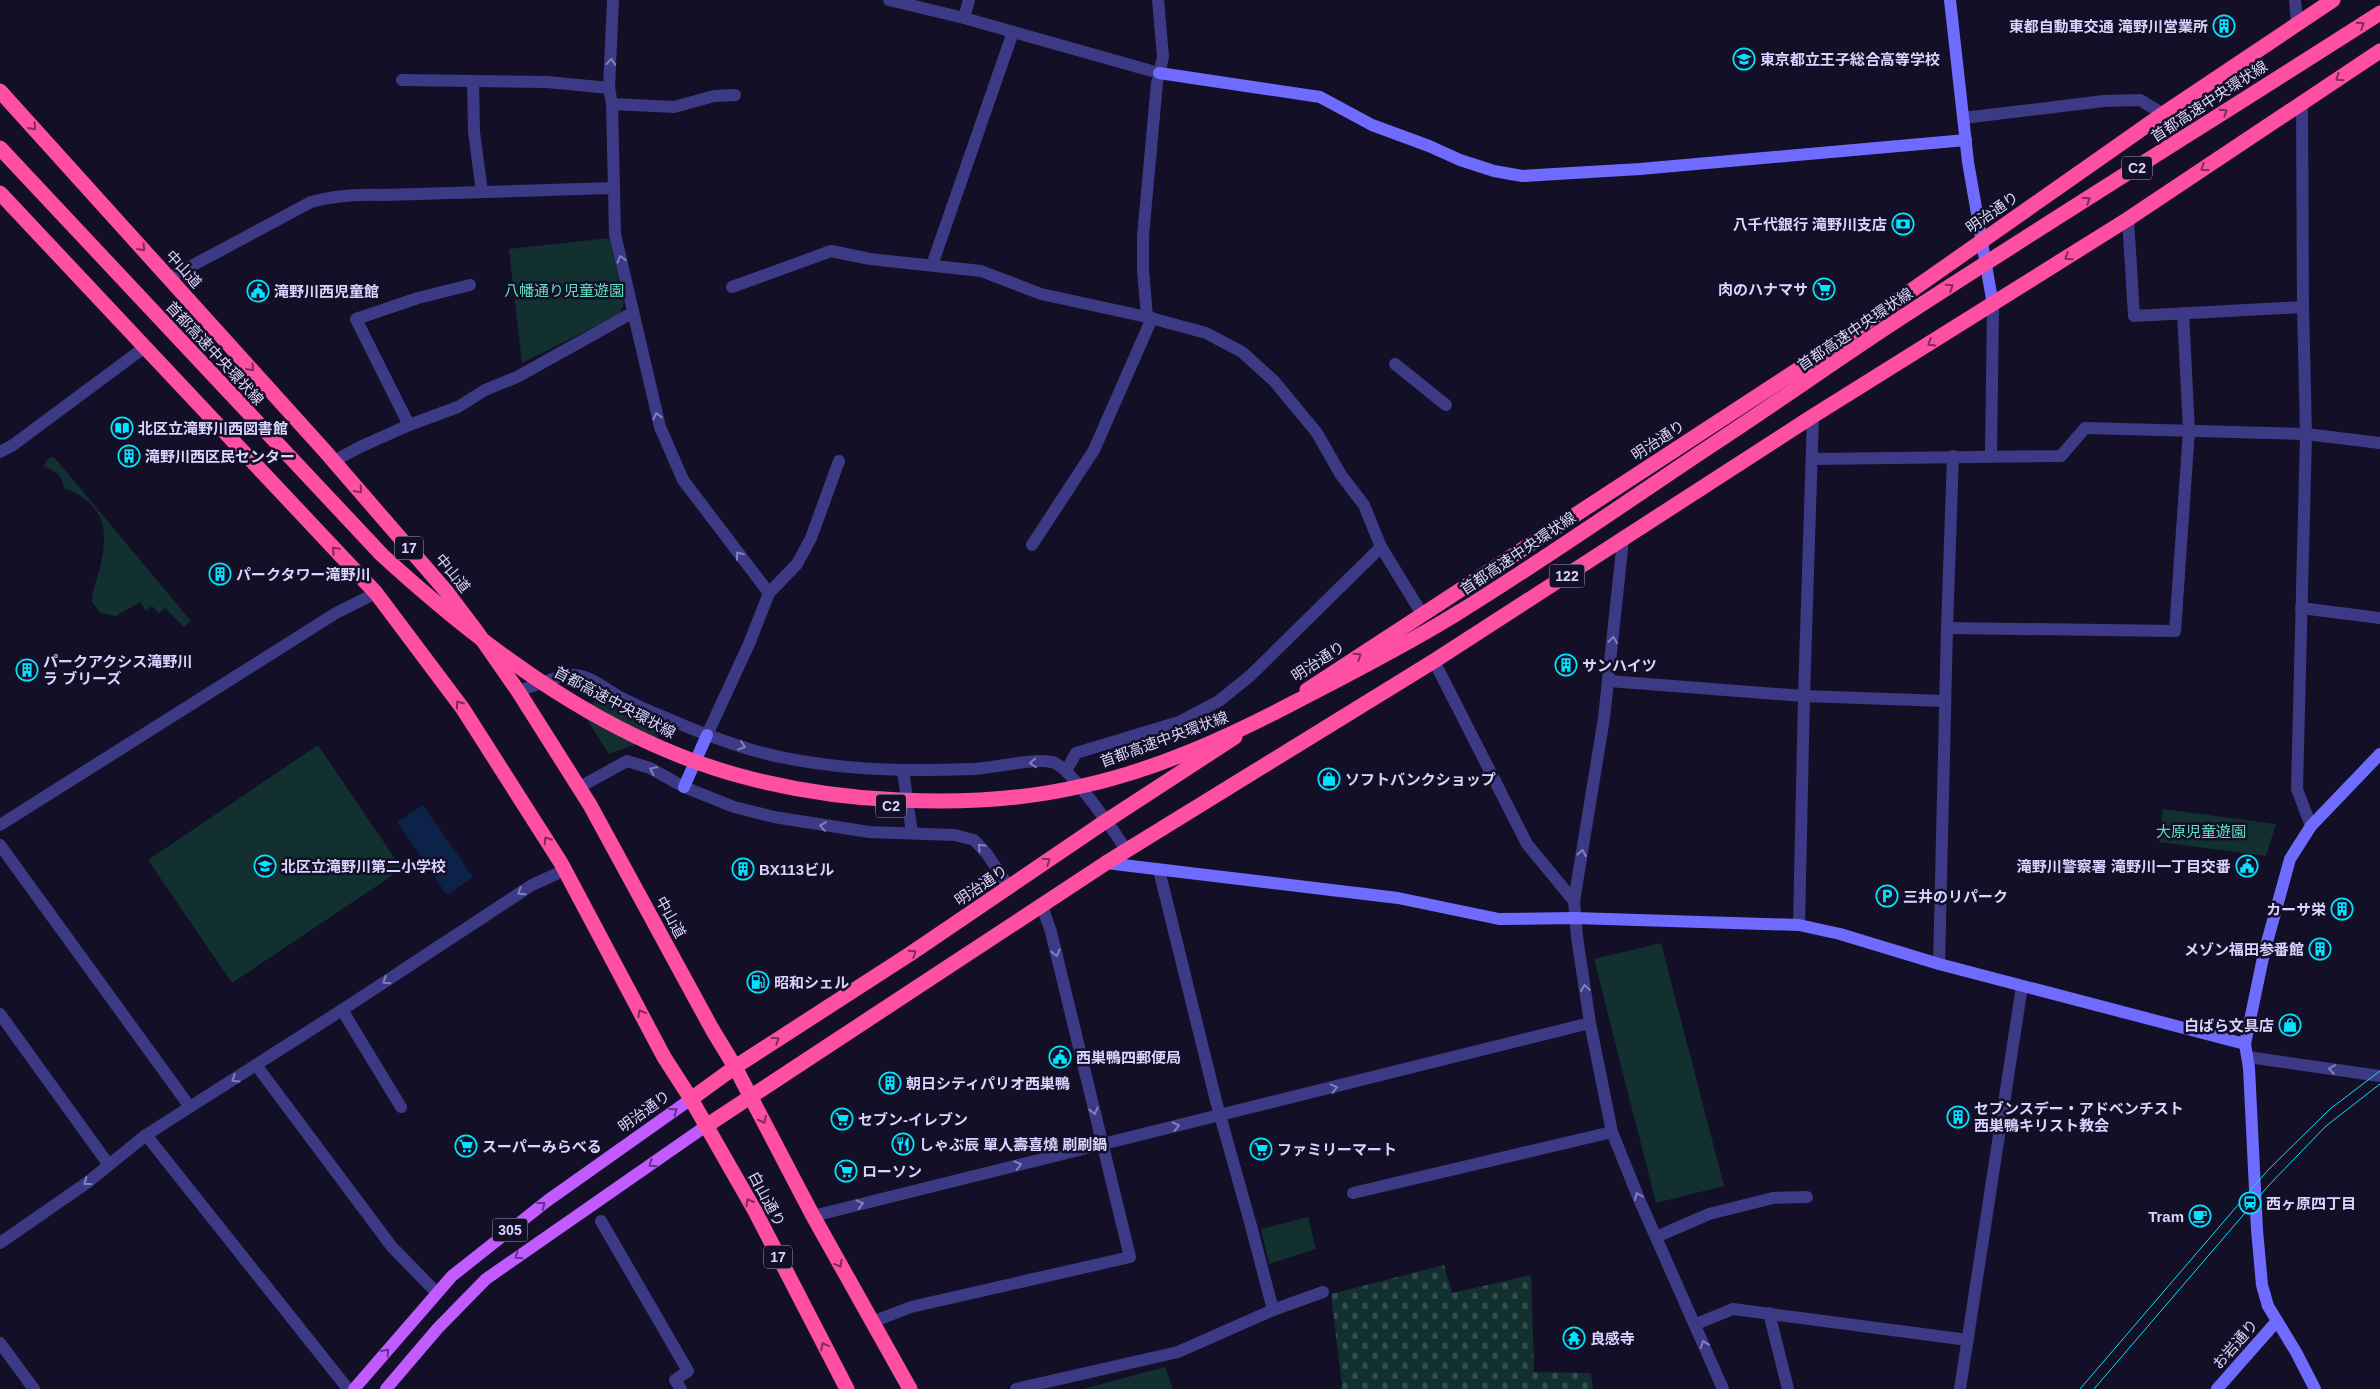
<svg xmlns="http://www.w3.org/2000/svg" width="2380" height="1389" font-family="Helvetica,'Noto Sans JP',sans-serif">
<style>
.green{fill:#12302f}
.cemetery{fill:url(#cemetery-stones)}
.water{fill:#0c2248}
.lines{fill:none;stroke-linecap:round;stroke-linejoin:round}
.street{stroke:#3d3a85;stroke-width:12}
.secondary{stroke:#6f6bff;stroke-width:12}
.primary{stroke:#c25bff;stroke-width:12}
.highway{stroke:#ff4fa3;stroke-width:15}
.tram{stroke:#00e5ff;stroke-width:1}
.highway-bridge{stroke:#ff4fa3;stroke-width:15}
.oneway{stroke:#7d2c5e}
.oneway2{stroke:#837fbc}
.oneway3{stroke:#623188}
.labels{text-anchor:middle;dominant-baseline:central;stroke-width:5;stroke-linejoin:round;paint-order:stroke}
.shield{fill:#130f26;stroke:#9e99be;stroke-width:1}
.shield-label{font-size:14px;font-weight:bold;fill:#d9d4ff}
.poi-label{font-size:15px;font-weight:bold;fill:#d9d4ff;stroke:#130f26;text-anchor:start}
.street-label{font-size:15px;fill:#d9d4ff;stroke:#130f26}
.park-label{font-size:15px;fill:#5fe0c0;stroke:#130f26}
</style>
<defs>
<pattern id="cemetery-stones" width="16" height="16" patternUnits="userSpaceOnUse" patternTransform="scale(1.25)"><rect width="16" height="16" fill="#12302f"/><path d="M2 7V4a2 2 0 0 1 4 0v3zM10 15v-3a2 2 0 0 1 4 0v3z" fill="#344d4e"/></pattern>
</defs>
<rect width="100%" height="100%" fill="#130f26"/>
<g class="green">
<polygon points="610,238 624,303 620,314 522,363 509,249"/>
<path d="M 54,457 L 191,621 L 184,627 L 165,608 L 159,613 L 152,606 L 146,611 L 140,602 L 116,616 L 100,613 L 92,602 C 92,589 97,580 100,568 C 109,528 105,504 64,488 C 62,474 54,471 43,466 L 49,458 Z"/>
<polygon points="603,697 673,731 609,754 580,709"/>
<polygon points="318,745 402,869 232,983 148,860"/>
<polygon points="2163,809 2276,824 2266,856 2159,842"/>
<polygon points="1661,943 1724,1186 1656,1203 1594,959"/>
<polygon points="1308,1217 1316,1249 1269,1264 1261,1229"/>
<polygon points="1165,1367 1173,1389 1083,1389"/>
</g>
<polygon class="cemetery" points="1444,1265 1452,1293 1531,1275 1534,1372 1591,1373 1593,1389 1341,1389 1342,1385 1331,1294"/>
<polygon class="water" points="423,805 473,877 447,895 397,822"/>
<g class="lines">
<g class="street">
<polyline points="613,0 609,88 612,104 615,234 660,427 683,480 769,593"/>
<polyline points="889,0 964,18 1159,73"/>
<polyline points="2295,0 2297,23"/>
<polyline points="964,18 969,0"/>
<polyline points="402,80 547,82 609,88"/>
<polyline points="473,81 474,132 482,192"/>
<polyline points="2302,103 2303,307 2306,434 2297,789 2311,826"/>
<polyline points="612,104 674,107 714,96 735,95"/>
<polyline points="1963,118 2104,101 2140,100 2163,114"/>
<polyline points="2128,219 2134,316 2303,307"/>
<polyline points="932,265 1013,32"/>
<path d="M 169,278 L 311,202 C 336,195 359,194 384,195 L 613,188"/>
<polyline points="732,287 831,251 870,259 981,271 1041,294 1147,317 1206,333 1242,352 1274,381 1317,433 1341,475 1364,505 1381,547 1422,614"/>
<polyline points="1147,317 1143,270 1143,236 1157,83 1163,57 1158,0"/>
<polyline points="1395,364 1446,405"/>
<polyline points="409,425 356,319 418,298 470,285"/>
<polyline points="0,452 13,445 145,347"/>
<polyline points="1991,456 1993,305"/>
<polyline points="1812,459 2061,456 2085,428 2306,434 2380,443"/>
<polyline points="334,461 360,447 409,425 458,407 485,390 517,377 632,313"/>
<polyline points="1032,545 1094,450 1152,318"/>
<polyline points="2301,608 2380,618"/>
<polyline points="1947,628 2175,631 2189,430 2183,313"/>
<polyline points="1434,661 1527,844 1574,901 1577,937 1590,1023 1612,1132 1639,1199 1723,1389"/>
<polyline points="1609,681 1804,696 1945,701"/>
<path d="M 518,691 C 535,686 554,676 572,675 C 589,674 605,689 620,697 C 634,704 649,711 664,717 C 693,730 722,741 752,750 C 823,770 900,772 973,769 C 997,768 1030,758 1052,762 C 1069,765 1116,834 1127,851"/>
<polyline points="707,735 749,644 769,593 797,564 811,538 839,461"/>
<polyline points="903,771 912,833"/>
<polyline points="1066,771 1076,753 1179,722 1219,701 1251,675 1381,547"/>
<polyline points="578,788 627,761 650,768 684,787 734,807 774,817 869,832 955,835 974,840 987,854 1009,887"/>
<polyline points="0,825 336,613 376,593"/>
<polyline points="0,845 190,1107"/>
<polyline points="1159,870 1216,1101 1250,1222 1273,1310"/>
<polyline points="1574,901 1604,718 1623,540"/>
<polyline points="1799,925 1804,696 1813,416"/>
<polyline points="1939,964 1947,628 1953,456"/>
<polyline points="342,1010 401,1107"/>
<polyline points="0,1014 109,1165"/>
<polyline points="2248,1057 2380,1076"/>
<polyline points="256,1065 392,1247 437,1293"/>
<polyline points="146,1135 348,1389"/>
<polyline points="1353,1193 1612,1132"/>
<polyline points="813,1216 1590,1023"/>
<polyline points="601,1221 688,1371 675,1380 681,1389"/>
<polyline points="1656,1237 1709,1214 1773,1198 1807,1197"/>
<polyline points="0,1243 88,1182 146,1135 342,1010 532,885 565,870"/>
<polyline points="1769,1313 1788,1389"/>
<polyline points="872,1322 911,1307 1130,1257 1051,932 1042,906"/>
<polyline points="1696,1324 1733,1309 1968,1340"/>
<polyline points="0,1343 34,1389"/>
<polyline points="1016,1389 1178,1352 1273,1310 1323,1292"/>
<polyline points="1960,1389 2022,986"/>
</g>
<g class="secondary">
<polyline points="1950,0 1968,162 1993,305"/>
<polyline points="1159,73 1320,97 1372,125 1429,146 1460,160 1494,171 1522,176 1640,169 1966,140"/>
<polyline points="684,787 707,735"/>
<polyline points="1106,863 1398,898 1499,919 1575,918 1799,925 1840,934 1939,964 2245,1044"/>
<polyline points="2217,1389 2277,1321"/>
<polyline points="2315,1389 2296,1352 2268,1306 2262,1285 2257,1230 2249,1068 2245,1044 2264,953 2290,859 2311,826 2380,754"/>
</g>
<g class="primary">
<polyline points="354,1389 452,1276 547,1201 691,1099"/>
<polyline points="386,1389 438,1328 486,1279 706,1126"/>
</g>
<g class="highway">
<polyline points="0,91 324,450 446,591 477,632 518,691 590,805 712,1029 735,1067 813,1216 910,1389"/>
<polyline points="0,193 376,593 463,709 561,863 664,1057 691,1099 755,1211 847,1389"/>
<polyline points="1307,690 1808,363 2163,114 2333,0"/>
<polyline points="691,1099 735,1067 910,954 1103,823 1235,737"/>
<polyline points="706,1126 1106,863 1434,661 1813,416 2128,219 2380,51"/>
</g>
<g class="tram">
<polyline points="2080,1389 2268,1170 2330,1109 2380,1071"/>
<polyline points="2094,1389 2269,1185 2326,1126 2380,1084"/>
</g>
<path class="highway-bridge" d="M 0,148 L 382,555 C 488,652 611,744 752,779 C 800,791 850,798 899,800 C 960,803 1022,800 1082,786 C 1156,770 1228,737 1295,702 C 1349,674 1404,646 1456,614 C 1544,560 1629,500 1715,443 C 1776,403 1835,361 1896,321 C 2056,217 2219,116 2380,13"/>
</g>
<defs><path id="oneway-chevron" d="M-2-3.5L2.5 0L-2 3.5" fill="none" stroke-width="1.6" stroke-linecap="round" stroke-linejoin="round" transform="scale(1.25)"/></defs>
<g class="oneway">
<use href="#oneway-chevron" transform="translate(2361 25) rotate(-33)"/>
<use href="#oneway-chevron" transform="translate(2339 78) rotate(146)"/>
<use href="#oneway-chevron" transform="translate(2224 112) rotate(-33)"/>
<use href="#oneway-chevron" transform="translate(33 127) rotate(48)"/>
<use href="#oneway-chevron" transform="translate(2204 168) rotate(146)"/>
<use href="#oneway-chevron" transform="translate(2087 200) rotate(-33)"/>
<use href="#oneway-chevron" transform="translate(142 248) rotate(48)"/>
<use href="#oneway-chevron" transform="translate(2068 257) rotate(147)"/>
<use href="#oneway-chevron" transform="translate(1950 287) rotate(-33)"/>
<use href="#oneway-chevron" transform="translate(1931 343) rotate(148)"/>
<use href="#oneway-chevron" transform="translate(251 368) rotate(48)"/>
<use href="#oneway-chevron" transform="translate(359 490) rotate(49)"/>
<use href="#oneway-chevron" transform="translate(335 550) rotate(-134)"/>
<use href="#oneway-chevron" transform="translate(1358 656) rotate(-33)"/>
<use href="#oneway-chevron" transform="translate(459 704) rotate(-126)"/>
<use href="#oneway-chevron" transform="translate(547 840) rotate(-123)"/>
<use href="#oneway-chevron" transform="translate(1047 861) rotate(-34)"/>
<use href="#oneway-chevron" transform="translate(913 953) rotate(-34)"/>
<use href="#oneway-chevron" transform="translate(641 1013) rotate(-118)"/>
<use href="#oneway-chevron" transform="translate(776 1040) rotate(-33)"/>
<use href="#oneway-chevron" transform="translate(763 1120) rotate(64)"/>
<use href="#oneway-chevron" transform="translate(749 1202) rotate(-120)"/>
<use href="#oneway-chevron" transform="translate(839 1264) rotate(61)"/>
<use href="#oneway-chevron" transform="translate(824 1346) rotate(-118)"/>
</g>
<g class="oneway2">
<use href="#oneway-chevron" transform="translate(611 62) rotate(-86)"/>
<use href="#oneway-chevron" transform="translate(621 259) rotate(-107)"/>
<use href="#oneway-chevron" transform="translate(657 416) rotate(-104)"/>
<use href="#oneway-chevron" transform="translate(739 555) rotate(-128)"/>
<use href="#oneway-chevron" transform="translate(1613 640) rotate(-84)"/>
<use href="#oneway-chevron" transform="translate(742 746) rotate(18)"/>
<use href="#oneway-chevron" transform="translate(1033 763) rotate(175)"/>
<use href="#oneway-chevron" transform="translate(653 770) rotate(-155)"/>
<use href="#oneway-chevron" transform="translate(823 826) rotate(-172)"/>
<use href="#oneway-chevron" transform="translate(981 847) rotate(-134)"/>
<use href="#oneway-chevron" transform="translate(1582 853) rotate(-80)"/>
<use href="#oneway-chevron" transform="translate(521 892) rotate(147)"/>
<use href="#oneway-chevron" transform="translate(1056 953) rotate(76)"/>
<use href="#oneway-chevron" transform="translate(386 981) rotate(147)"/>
<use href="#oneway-chevron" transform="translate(1585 988) rotate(-98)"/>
<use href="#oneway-chevron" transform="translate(2332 1069) rotate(-172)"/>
<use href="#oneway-chevron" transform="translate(235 1079) rotate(148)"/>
<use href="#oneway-chevron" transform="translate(1334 1088) rotate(-14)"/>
<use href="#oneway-chevron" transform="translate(1094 1111) rotate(76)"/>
<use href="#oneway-chevron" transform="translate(1176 1126) rotate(-13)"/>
<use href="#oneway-chevron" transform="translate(1018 1165) rotate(-14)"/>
<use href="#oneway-chevron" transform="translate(87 1182) rotate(143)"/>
<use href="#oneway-chevron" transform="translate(1638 1196) rotate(-113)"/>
<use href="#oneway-chevron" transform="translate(860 1204) rotate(-14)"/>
<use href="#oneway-chevron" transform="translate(1704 1344) rotate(-113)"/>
</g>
<g class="oneway3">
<use href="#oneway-chevron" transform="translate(674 1111) rotate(-36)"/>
<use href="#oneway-chevron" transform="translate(652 1164) rotate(145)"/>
<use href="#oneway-chevron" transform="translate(542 1205) rotate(-38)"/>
<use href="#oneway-chevron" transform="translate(518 1256) rotate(145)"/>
<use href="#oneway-chevron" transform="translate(386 1352) rotate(-49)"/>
</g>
<defs>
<g id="building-ring" transform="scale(1.125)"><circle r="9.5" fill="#130f26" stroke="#00e5ff" stroke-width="1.5"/><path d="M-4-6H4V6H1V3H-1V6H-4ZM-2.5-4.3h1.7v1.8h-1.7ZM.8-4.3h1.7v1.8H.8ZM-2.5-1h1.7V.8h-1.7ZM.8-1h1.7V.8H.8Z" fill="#00e5ff"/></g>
<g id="school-ring" transform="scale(1.125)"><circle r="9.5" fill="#130f26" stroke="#00e5ff" stroke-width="1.5"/><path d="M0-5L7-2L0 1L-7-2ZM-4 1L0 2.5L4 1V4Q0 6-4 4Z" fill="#00e5ff"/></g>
<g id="bank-ring" transform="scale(1.125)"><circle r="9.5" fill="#130f26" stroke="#00e5ff" stroke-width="1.5"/><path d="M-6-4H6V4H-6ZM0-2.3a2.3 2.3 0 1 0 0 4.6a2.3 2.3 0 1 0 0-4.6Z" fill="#00e5ff"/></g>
<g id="supermarket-ring" transform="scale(1.125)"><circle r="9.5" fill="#130f26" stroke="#00e5ff" stroke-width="1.5"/><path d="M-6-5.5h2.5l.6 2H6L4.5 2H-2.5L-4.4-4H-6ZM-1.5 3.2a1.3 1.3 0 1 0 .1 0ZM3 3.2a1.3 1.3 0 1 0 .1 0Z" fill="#00e5ff"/></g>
<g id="civic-ring" transform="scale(1.125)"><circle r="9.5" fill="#130f26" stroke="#00e5ff" stroke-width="1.5"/><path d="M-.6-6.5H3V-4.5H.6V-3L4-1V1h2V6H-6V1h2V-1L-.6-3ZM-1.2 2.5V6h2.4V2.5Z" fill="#00e5ff"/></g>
<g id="library-ring" transform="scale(1.125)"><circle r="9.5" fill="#130f26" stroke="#00e5ff" stroke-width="1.5"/><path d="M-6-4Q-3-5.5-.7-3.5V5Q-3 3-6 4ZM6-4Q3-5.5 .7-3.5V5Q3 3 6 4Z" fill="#00e5ff"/></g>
<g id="shop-ring" transform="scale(1.125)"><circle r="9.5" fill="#130f26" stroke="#00e5ff" stroke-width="1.5"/><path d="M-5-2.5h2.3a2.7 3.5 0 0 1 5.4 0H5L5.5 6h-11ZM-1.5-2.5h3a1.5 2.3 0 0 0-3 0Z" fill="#00e5ff"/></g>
<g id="parking-ring" transform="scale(1.125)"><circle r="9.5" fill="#130f26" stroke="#00e5ff" stroke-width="1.5"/><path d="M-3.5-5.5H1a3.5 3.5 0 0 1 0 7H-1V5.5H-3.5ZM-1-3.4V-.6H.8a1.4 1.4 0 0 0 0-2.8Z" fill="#00e5ff"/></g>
<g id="fuel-ring" transform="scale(1.125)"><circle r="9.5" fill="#130f26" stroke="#00e5ff" stroke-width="1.5"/><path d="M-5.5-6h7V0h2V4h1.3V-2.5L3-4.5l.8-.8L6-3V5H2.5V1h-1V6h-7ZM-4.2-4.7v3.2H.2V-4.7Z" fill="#00e5ff"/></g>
<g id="restaurant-ring" transform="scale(1.125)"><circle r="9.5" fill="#130f26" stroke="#00e5ff" stroke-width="1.5"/><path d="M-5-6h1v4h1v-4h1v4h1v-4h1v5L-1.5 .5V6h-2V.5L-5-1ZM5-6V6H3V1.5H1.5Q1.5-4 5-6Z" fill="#00e5ff"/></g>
<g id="station-ring" transform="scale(1.125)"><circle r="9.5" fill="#130f26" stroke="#00e5ff" stroke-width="1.5"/><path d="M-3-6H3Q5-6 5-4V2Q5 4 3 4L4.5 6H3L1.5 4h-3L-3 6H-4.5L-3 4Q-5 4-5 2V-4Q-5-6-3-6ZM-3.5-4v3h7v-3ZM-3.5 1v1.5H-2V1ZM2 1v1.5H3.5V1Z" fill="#00e5ff"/></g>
<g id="cafe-ring" transform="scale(1.125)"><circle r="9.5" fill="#130f26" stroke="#00e5ff" stroke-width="1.5"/><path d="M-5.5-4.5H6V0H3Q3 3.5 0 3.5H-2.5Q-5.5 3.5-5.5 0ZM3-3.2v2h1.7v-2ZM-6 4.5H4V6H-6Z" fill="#00e5ff"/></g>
<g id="temple-ring" transform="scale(1.125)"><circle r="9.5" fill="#130f26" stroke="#00e5ff" stroke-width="1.5"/><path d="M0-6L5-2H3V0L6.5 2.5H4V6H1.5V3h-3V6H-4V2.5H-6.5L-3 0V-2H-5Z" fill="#00e5ff"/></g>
</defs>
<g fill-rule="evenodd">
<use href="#building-ring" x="2224" y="26"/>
<use href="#school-ring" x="1744" y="59"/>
<use href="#bank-ring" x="1903" y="224"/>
<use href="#supermarket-ring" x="1824" y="289"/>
<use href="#civic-ring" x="258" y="291"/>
<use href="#library-ring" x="122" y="428"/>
<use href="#building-ring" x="129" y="456"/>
<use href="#building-ring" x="220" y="574"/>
<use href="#building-ring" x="1566" y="665"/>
<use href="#building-ring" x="27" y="670"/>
<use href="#shop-ring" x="1329" y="779"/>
<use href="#school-ring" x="265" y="866"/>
<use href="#civic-ring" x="2247" y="866"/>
<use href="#building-ring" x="743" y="869"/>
<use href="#parking-ring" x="1887" y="896"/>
<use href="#building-ring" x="2342" y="909"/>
<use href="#building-ring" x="2320" y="949"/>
<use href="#fuel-ring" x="758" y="982"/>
<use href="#shop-ring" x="2290" y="1025"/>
<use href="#civic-ring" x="1060" y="1057"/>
<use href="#building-ring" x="890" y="1083"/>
<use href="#building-ring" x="1958" y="1117"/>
<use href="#supermarket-ring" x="842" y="1119"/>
<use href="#restaurant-ring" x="903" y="1144"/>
<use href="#supermarket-ring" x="466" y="1146"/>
<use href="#supermarket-ring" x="1261" y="1149"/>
<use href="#supermarket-ring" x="846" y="1171"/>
<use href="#station-ring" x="2250" y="1203"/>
<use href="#cafe-ring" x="2200" y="1216"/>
<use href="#temple-ring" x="1574" y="1338"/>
</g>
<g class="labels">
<g class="shield">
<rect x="2122" y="156.5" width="30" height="23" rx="4"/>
<rect x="395" y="536.5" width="28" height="23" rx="4"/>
<rect x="1549.5" y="564.5" width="35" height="23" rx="4"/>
<rect x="876" y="794.5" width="30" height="23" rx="4"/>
<rect x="492.5" y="1218.5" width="35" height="23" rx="4"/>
<rect x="764" y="1245.5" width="28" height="23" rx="4"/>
</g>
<g class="shield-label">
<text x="2137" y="168">C2</text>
<text x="409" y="548">17</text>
<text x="1567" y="576">122</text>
<text x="891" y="806">C2</text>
<text x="510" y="1230">305</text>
<text x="778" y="1257">17</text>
</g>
<g class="poi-label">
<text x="2208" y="26" text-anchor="end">東都自動車交通 滝野川営業所</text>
<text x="1760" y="59">東京都立王子総合高等学校</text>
<text x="1887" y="224" text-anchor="end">八千代銀行 滝野川支店</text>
<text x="1808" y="289" text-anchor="end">肉のハナマサ</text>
<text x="274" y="291">滝野川西児童館</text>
<text x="138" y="428">北区立滝野川西図書館</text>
<text x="145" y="456">滝野川西区民センター</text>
<text x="236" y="574">パークタワー滝野川</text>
<text x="43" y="661">パークアクシス滝野川<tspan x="43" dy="17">ラ ブリーズ</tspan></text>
<text x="1582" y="665">サンハイツ</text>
<text x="1345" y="779">ソフトバンクショップ</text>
<text x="281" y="866">北区立滝野川第二小学校</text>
<text x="2231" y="866" text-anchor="end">滝野川警察署 滝野川一丁目交番</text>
<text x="759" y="869">BX113ビル</text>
<text x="1903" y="896">三井のリパーク</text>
<text x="2326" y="909" text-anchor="end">カーサ栄</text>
<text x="2304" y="949" text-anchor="end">メゾン福田参番館</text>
<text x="774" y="982">昭和シェル</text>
<text x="2274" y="1025" text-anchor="end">白ばら文具店</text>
<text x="1076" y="1057">西巣鴨四郵便局</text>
<text x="906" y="1083">朝日シティパリオ西巣鴨</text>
<text x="1974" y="1108">セブンスデー・アドベンチスト<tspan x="1974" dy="17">西巣鴨キリスト教会</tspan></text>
<text x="858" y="1119">セブン-イレブン</text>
<text x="919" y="1144">しゃぶ辰 單人壽喜燒 刷刷鍋</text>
<text x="482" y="1146">スーパーみらべる</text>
<text x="1277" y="1149">ファミリーマート</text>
<text x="862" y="1171">ローソン</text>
<text x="2266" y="1203">西ヶ原四丁目</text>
<text x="2184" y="1216" text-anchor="end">Tram</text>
<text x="1590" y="1338">良感寺</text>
</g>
<g class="street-label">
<text transform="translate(2209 101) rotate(-33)">首都高速中央環状線</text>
<text transform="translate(1992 212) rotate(-35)">明治通り</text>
<text transform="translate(184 269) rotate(48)">中山道</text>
<text transform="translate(1855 329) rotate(-34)">首都高速中央環状線</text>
<text transform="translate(215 353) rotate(47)">首都高速中央環状線</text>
<text transform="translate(1658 440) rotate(-33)">明治通り</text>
<text transform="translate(1518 553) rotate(-34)">首都高速中央環状線</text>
<text transform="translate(453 573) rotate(51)">中山道</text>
<text transform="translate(1318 661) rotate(-33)">明治通り</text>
<text transform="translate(615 702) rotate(28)">首都高速中央環状線</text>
<text transform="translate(1164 739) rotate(-20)">首都高速中央環状線</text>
<text transform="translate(981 885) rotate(-34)">明治通り</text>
<text transform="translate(671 917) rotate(61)">中山道</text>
<text transform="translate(644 1111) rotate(-36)">明治通り</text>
<text transform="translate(767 1199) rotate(62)">白山通り</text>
<text transform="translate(2235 1344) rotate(-49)">お岩通り</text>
</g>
<g class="park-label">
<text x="564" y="290">八幡通り児童遊園</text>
<text x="2201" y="831">大原児童遊園</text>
</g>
</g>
</svg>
